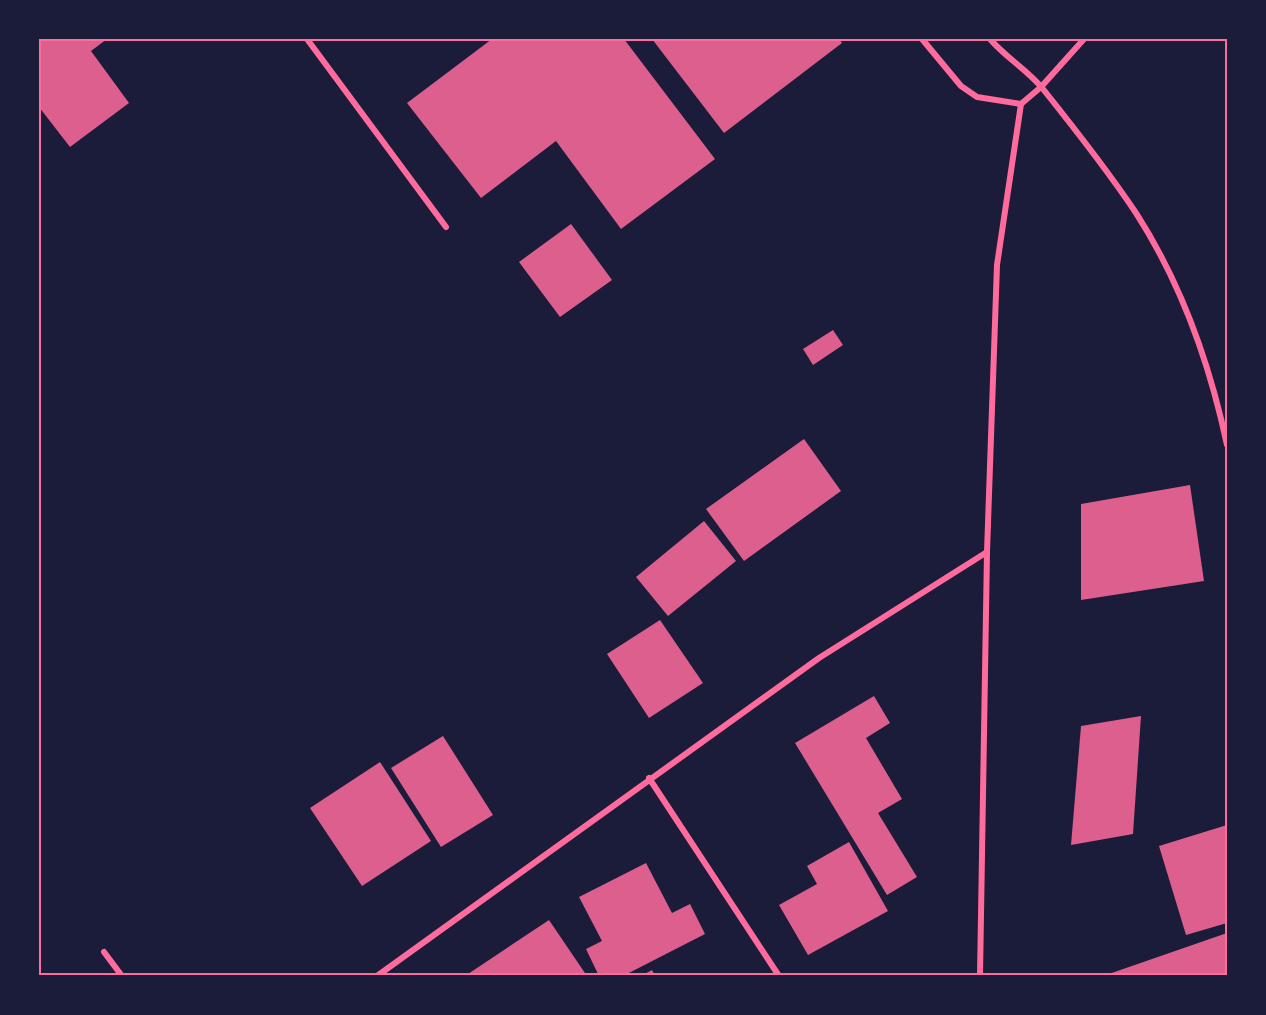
<svg xmlns="http://www.w3.org/2000/svg" width="1266" height="1015" font-family="Barlow,sans-serif">
<style>
.building{fill:#dd5f8e}
.lines{fill:none;stroke-linecap:round;stroke-linejoin:round}
.minor{stroke:#ff6b9d;stroke-width:6}
.neatline{fill:none;stroke:#ff6b9d;stroke-width:2}
</style>
<rect width="100%" height="100%" fill="#1b1b3a"/>
<g class="building">
<polygon points="39,39 107,39 91,51 129,103 70,147 39,107"/>
<polygon points="492,39 624,39 715,159 621,229 556,141 481,198 407,103"/>
<polygon points="652,39 839,39 842,43 724,133"/>
<polygon points="571,224 612,280 560,317 519,262"/>
<polygon points="833,330 843,345 813,365 803,349"/>
<polygon points="804,439 841,491 744,561 706,509"/>
<polygon points="1190,485 1204,581 1081,600 1081,504"/>
<polygon points="704,521 736,561 668,616 636,577"/>
<polygon points="660,620 703,683 649,718 607,654"/>
<polygon points="874,696 890,723 866,738 902,799 878,813 917,877 887,895 795,743"/>
<polygon points="1141,716 1133,834 1071,845 1081,726"/>
<polygon points="443,736 493,815 441,847 391,768"/>
<polygon points="380,762 431,841 362,886 310,808"/>
<polygon points="1227,825 1227,923 1186,935 1159,846"/>
<polygon points="849,842 888,911 808,955 779,905 817,884 807,866"/>
<polygon points="646,863 672,913 690,904 705,934 623,976 599,976 586,949 602,941 579,897"/>
<polygon points="549,920 587,976 465,976"/>
<polygon points="1227,933 1227,976 1103,976"/>
<polygon points="652,970 655,976 641,976"/>
</g>
<g class="lines">
<g class="minor">
<polyline points="307,39 446,227"/>
<polyline points="922,39 961,86 977,97 1021,104 1041,87 1084,39"/>
<path d="M 990,39 C 1006,58 1028,70 1043,89 C 1075,129 1108,171 1136,213 C 1181,283 1210,365 1227,445"/>
<polyline points="649,778 779,976"/>
<polyline points="104,952 122,976"/>
<polyline points="377,976 819,658 987,552"/>
<polyline points="980,976 987,552 997,265 1021,104"/>
</g>
</g>
<rect width="1266" height="1015" fill="none" stroke="#1b1b3a" stroke-width="81"/>
<rect x="40" y="40" width="1186" height="934" class="neatline"/>
</svg>
